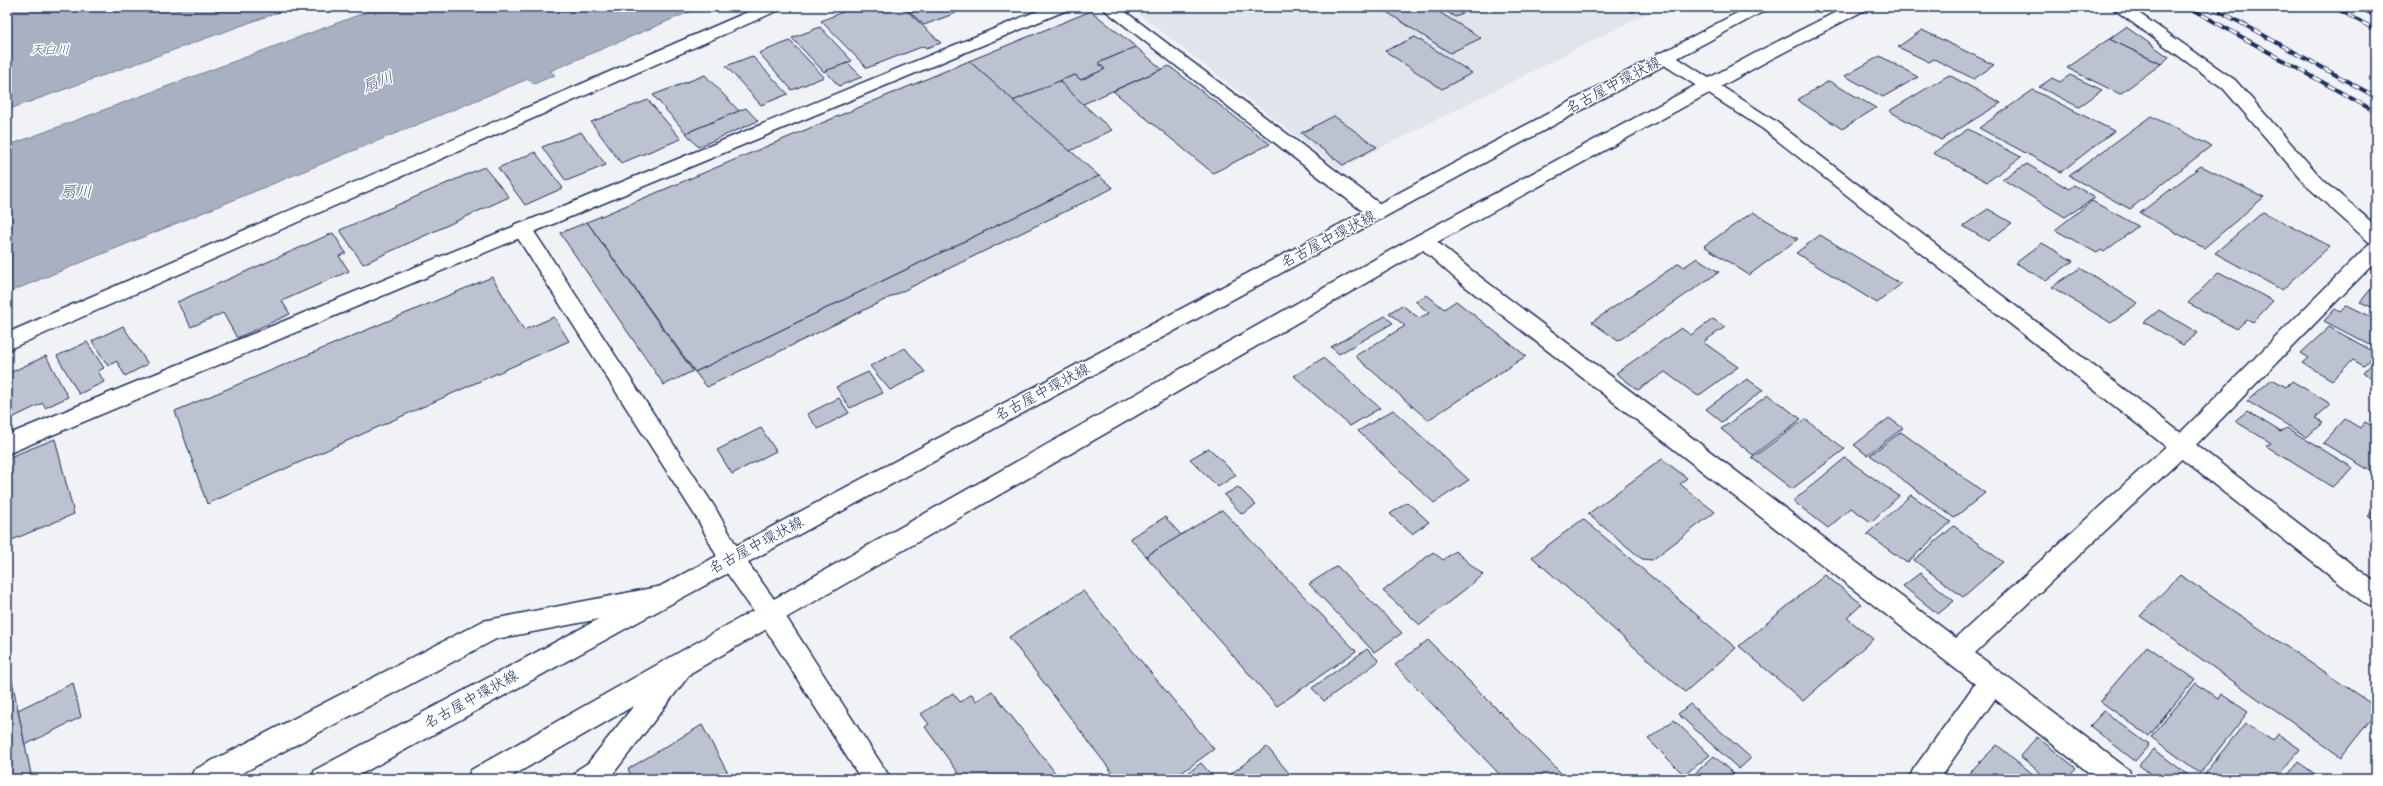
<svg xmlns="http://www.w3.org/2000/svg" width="2383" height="786" font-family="'Comic Neue','Klee One',sans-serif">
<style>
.built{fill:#e1e4ea}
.water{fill:#a8b0c2;stroke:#707c9a}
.building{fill:#bcc2d0;stroke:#1b2f5e}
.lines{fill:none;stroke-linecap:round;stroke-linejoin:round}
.lane-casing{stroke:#1b2f5e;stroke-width:3}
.street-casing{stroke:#1b2f5e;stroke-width:3}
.secondary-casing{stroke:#1b2f5e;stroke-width:3}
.primary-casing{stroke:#1b2f5e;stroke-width:3}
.lane{fill:#fff;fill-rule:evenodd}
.street{fill:#fff;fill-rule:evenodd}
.secondary{fill:#fff;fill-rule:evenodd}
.primary{fill:#fff;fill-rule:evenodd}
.rail-casing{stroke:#1b2f5e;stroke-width:4}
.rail{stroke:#fff;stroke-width:2.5;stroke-dasharray:8;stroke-linecap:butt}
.labels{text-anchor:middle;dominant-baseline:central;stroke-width:3;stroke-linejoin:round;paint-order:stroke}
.far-water-label{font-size:13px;font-style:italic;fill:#4c5c81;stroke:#fff}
.street-label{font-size:15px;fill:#1b2f5e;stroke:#fff}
.water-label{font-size:16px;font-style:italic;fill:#4c5c81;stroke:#fff}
</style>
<rect width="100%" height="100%" fill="#f1f2f5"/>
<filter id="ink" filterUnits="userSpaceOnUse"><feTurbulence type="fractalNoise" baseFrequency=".025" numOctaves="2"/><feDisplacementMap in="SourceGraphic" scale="8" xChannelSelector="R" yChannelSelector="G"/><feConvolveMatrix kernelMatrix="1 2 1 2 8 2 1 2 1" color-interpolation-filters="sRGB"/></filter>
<g filter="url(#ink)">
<polygon class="built" points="1130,7 1659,7 1339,169"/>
<g class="water">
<polygon points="7,7 293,7 7,110"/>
<polygon points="380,7 701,7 550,71 555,75 534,84 528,79 7,293 7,146"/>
</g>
<g class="building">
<polygon points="854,7 903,7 941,43 926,48 924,46 867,68 821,21"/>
<polygon points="904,7 950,7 956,13 924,25"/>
<polygon points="1379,7 1431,7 1481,38 1450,53"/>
<polygon points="1440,7 1453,7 1463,14 1455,17"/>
<polygon points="1623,7 1643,7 1632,12"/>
<polygon points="1091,11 1136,47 1098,63 1105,69 1081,80 1075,75 1013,101 969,61"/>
<polygon points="820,27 852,61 824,72 792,38"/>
<polygon points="2126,27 2169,57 2161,64 2109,39"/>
<polygon points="1922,30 1994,65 1974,79 1934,59 1929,62 1898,47"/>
<polygon points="1415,37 1472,73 1442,89 1385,51"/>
<polygon points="2109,39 2161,64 2120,94 2067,68"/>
<polygon points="790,41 824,77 792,90 759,53"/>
<polygon points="1136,47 1162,69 1083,104 1059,81 1075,75 1081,80 1105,69 1098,63"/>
<polygon points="752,56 788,94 761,105 726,66"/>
<polygon points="1880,56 1918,77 1883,97 1845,76"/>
<polygon points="969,61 1099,176 695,372 587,222"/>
<polygon points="848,63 862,77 839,86 825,71"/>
<polygon points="1169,66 1270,144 1213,173 1113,91"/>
<polygon points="705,75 739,111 686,133 653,95"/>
<polygon points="1949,75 2001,103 1941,140 1889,111"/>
<polygon points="2070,75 2102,90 2079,107 2039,87 2052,78 2060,82"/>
<polygon points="1059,81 1083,104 1112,130 1070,151 1013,101"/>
<polygon points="1829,81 1876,108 1842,129 1797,100"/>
<polygon points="2033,90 2114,131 2061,172 1979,128"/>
<polygon points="648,100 681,139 621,163 591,122"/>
<polygon points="746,108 758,121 698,147 686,133"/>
<polygon points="1334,116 1377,147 1343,165 1301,133"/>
<polygon points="2151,116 2211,146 2130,209 2069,176"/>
<polygon points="1968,129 2021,157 1987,182 1933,153"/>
<polygon points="581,132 606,165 566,181 542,147"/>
<polygon points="535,152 563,188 525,205 498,168"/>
<polygon points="2027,164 2069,189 2074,185 2095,198 2065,217 2002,179"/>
<polygon points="2201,166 2264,197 2204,248 2140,213"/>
<polygon points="484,167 509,197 363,264 340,230"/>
<polygon points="1099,176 1113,188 707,387 695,372"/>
<polygon points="2092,201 2138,226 2104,252 2101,250 2097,253 2055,230"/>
<polygon points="1988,209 2012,223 1988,241 1963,226"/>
<polygon points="1753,212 1798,239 1749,275 1704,246"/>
<polygon points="2263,212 2330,246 2282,290 2215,253"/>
<polygon points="587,222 693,371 664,385 560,233"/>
<polygon points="333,233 346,253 339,256 349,271 282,301 290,314 237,338 223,313 191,327 177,302"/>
<polygon points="1820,235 1901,284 1877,303 1796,253"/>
<polygon points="2042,243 2073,261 2046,281 2016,263"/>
<polygon points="1697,258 1719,272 1618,341 1592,322 1679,263 1684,267"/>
<polygon points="2080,268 2138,303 2111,323 2052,287"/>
<polygon points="2219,272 2273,301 2253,322 2247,319 2237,329 2188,303"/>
<polygon points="492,277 524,330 554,317 569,341 207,504 175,411"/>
<polygon points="2376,283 2376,309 2360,302"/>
<polygon points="1427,295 1444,309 1456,301 1526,356 1428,420 1355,356 1405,326 1389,313 1402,305 1419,318 1429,313 1415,301"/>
<polygon points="2347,305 2376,319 2376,348 2324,321 2335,309 2340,312"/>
<polygon points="2159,310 2198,333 2183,345 2144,322"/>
<polygon points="1385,316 1393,323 1339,354 1331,347"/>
<polygon points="1713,319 1725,327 1703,342 1738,367 1698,396 1665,372 1638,390 1616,373 1681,328 1691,335"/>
<polygon points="123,326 148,364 125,376 117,361 108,366 92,341"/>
<polygon points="2329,327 2376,353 2364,366 2353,360 2332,380 2303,363 2309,358 2301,353"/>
<polygon points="87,342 104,368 98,371 104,382 79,394 57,356"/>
<polygon points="905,348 925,372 890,390 870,366"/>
<polygon points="46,356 68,397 45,408 43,403 12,418 7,409 7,374"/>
<polygon points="1323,358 1380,408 1350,426 1294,376"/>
<polygon points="2376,359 2376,380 2363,373"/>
<polygon points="868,372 883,393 850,408 836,387"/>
<polygon points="1747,379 1763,390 1722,422 1706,409"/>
<polygon points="2272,379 2286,387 2292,381 2331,404 2315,418 2323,422 2307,437 2247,401"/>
<polygon points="1768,395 1801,419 1753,455 1721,429"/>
<polygon points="839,398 849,413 818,429 807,414"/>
<polygon points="1393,410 1469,480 1434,503 1358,431"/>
<polygon points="2247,411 2281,432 2287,428 2353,468 2332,487 2266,446 2271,443 2235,421"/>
<polygon points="1889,418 1903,428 1867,455 1854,445"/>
<polygon points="1805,419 1845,449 1792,489 1752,458"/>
<polygon points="2345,419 2360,428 2365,422 2376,428 2376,474 2323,443"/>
<polygon points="761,428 776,451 732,474 717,450"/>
<polygon points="1901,432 1985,493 1954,518 1870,455"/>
<polygon points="55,439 74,514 7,542 7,458"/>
<polygon points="1209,448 1236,475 1218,487 1190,459"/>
<polygon points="1845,458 1899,496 1871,522 1851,508 1828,528 1793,501"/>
<polygon points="1662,459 1687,478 1680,484 1715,512 1652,560 1642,559 1588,514"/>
<polygon points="1238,487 1256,505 1242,514 1224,495"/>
<polygon points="1911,495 1951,522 1907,563 1867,534"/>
<polygon points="1407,502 1429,522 1412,534 1390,514"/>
<polygon points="2376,507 2376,521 2368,516"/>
<polygon points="1222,510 1356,651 1277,706 1146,556"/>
<polygon points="1165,517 1181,535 1146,556 1130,538"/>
<polygon points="1583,519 1736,648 1685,692 1532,557"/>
<polygon points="1954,526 2003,562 1963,597 1914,560"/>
<polygon points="1455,551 1483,575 1420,625 1383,591 1433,552 1443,560"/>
<polygon points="1337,566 1402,633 1374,652 1309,584"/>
<polygon points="1920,573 1954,601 1938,614 1903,586"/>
<polygon points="1825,575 1862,604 1847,618 1873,639 1803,701 1739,646"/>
<polygon points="2180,575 2376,707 2376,713 2341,757 2140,616"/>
<polygon points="1083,591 1214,749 1173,779 1117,779 1009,637"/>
<polygon points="1428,640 1567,779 1504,779 1395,665"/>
<polygon points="2147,646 2195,679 2149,736 2100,701"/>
<polygon points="1367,649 1379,661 1324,701 1312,688"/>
<polygon points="7,655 18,710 32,779 7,779"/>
<polygon points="73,683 81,717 25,745 18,710"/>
<polygon points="2196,683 2218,699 2221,694 2248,712 2200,773 2151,737"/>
<polygon points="992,691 1060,779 954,779 960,775 925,727 929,724 921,714 953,693 960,702 972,694 976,701"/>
<polygon points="1690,704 1751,758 1739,769 1678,714"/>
<polygon points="2104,711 2149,745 2135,761 2090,726"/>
<polygon points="1674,720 1710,755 1684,775 1648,739"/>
<polygon points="2245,723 2273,741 2278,734 2300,749 2277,779 2211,779 2204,774"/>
<polygon points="702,725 731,779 633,779 628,769"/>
<polygon points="2037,737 2076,768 2066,779 2048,779 2020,756"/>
<polygon points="1997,745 2039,779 1963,779"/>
<polygon points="1267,747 1294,779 1224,779"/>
<polygon points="2154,749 2193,779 2157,779 2139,765"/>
<polygon points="1714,756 1739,779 1689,779"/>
<polygon points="2298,762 2322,779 2285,779"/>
<polygon points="1201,763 1215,779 1180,779"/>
</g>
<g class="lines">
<g class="lane-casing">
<g id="lane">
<polygon points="759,7 781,7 779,10 7,350 7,333"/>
<polygon points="1047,7 1069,7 1067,10 529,234 7,454 7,435"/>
</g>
</g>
<g class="street-casing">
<g id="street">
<polygon points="1101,7 1119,7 1384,207 1387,212 1384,217 1377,218 1370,217"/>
<polygon points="2111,7 2130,7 2235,80 2323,180 2376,226 2376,261 2189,452 1975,653 2129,770 2133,779 2097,779 1995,699 1939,779 1909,779 1913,770 1975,684 1457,280 1413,241 1416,236 1423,234 1430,236 1471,270 1956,638 2173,440 2369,244 2373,243 2369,242 2309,188 2223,88"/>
<polygon points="522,222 529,224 714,506 740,552 779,606 891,779 861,779 761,622 722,566 698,520 512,229 515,224"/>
<polygon points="657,587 666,590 669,598 666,606 496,639 231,779 190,779 194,770 483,621"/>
<polygon points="681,654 690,658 694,666 690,674 609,779 573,779 577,770 588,763 672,658"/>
</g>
</g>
<g class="secondary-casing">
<polygon id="secondary" points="1664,52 1670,53 1775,121 2376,583 2376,608 2367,605 1763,129 1658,61 1655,57 1658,53"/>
</g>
<g class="primary-casing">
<g id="primary">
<polygon points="1748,7 1768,7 1766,10 667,606 352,779 311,779 315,770"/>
<polygon points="1846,7 1867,7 1865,10 1773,58 1430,246 507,779 467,779 471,770 1416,236 1761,50"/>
</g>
</g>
<use href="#lane" class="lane"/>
<use href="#street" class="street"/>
<use href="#secondary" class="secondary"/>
<use href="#primary" class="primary"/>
<g class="rail-casing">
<g id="rail">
<polyline points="2188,7 2376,112"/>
<polyline points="2212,7 2376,97"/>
<polyline points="2334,7 2376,30"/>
<polyline points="2359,7 2376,16"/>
</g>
</g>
<use href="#rail" class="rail"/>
</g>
</g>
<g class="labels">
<g class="far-water-label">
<text x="50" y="49">天白川</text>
</g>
<g class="street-label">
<text transform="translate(1613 85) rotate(-28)">名古屋中環状線</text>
<text transform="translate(1328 239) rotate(-28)">名古屋中環状線</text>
<text transform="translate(1042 392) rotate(-28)">名古屋中環状線</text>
<text transform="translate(756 545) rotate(-28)">名古屋中環状線</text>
<text transform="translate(471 699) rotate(-29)">名古屋中環状線</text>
</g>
<g class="water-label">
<text transform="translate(378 82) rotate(-21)">扇川</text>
<text x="76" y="192">扇川</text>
</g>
</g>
<rect width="2383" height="786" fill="none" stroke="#fff" stroke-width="24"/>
<rect x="12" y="12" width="2359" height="762" fill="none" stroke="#1b2f5e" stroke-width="1.5" filter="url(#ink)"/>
</svg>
